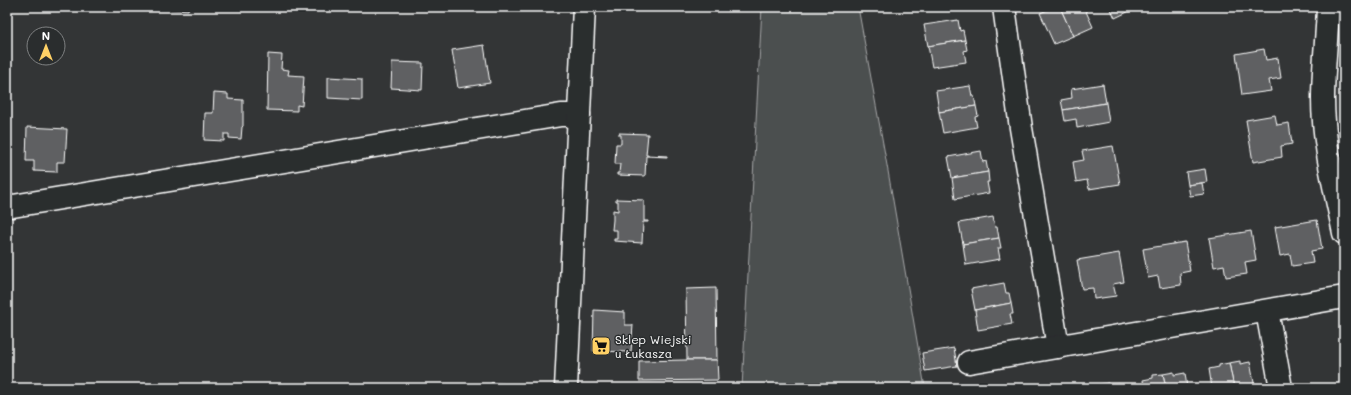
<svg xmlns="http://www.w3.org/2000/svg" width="1351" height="395" font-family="Mali,sans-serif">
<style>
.green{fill:#4c4f50;stroke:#a6a7a8}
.building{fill:#5f6162;stroke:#fff}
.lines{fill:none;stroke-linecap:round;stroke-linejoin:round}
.minor-casing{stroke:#fff;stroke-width:25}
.minor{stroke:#2a2d2e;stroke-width:22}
.labels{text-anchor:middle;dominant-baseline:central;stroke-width:3;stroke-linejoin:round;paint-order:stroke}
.poi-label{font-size:12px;fill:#fff;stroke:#2a2d2e;text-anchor:start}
</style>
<rect width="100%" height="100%" fill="#333536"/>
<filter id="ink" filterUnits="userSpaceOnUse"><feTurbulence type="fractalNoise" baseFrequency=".025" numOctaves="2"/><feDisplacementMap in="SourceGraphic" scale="8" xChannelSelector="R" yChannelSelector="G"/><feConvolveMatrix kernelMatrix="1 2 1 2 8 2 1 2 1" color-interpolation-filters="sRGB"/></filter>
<g filter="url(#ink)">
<polygon class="green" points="762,7 858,7 888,171 925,388 742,388"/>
<g class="building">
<polygon points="7,7 11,7 10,32 7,31"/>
<polygon points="154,7 189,7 188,10 154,8"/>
<polygon points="1049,7 1060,7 1073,36 1054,44 1040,13 1050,9"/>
<polygon points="1060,7 1084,7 1093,27 1073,36"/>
<polygon points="1110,7 1133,7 1134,9 1115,18"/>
<polygon points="958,20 960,31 963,30 965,40 928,46 924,25"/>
<polygon points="965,40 967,50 964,51 966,62 932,67 928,46"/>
<polygon points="484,45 490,83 458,88 452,50"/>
<polygon points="1264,49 1266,60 1278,58 1281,78 1269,80 1271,91 1242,95 1236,54"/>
<polygon points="268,54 282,55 281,69 289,70 288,75 304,76 302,106 297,105 297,111 267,110"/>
<polygon points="392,62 423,63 422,90 391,88"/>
<polygon points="328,77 362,79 362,100 328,98"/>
<polygon points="1103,84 1106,103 1063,110 1061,100 1072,98 1071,89"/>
<polygon points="970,86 972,96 974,96 976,106 939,112 936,91"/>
<polygon points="214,93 228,94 228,99 243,100 243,126 242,127 241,139 229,138 229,134 224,134 224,141 204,140 205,113 213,113"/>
<polygon points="1106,103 1109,122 1077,128 1076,119 1065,121 1063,110"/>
<polygon points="976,106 978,116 975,117 977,127 943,133 939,112"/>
<polygon points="1275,115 1277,125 1289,123 1292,144 1281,146 1282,157 1253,162 1246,120"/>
<polygon points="27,127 67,129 65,162 57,162 57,172 34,171 34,161 26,161"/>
<polygon points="619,133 648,134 646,155 667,156 667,157 646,156 645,176 617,175 617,173 619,173 620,164 615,164 616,144 621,144 621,135 619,135"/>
<polygon points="1113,146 1120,184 1089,189 1087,180 1076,182 1073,162 1084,160 1082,151"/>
<polygon points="981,151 983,162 986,161 988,172 952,178 948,157"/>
<polygon points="1205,169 1207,182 1188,185 1186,172"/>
<polygon points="988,172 989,182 987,182 989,193 955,199 952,178"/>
<polygon points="1202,183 1204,194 1190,196 1188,185"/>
<polygon points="616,199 644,200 644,221 648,221 648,222 643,222 642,243 614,241 614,239 617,239 617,230 612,230 613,220 613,210 618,211 618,201 616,201"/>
<polygon points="993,217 995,227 997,227 999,238 963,244 959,223"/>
<polygon points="1317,220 1322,249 1311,251 1313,263 1292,266 1290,254 1280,256 1275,227"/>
<polygon points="1251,231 1256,260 1245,262 1247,274 1226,277 1224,265 1214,267 1209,238"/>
<polygon points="999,238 1001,248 998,248 1000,259 966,265 963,244"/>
<polygon points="1185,242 1190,271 1180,273 1181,285 1160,288 1158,276 1148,278 1143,249"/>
<polygon points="1119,253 1124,282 1113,284 1116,296 1094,299 1093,288 1082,289 1077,260"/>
<polygon points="1004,283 1006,293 1009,293 1011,303 975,310 971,289"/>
<polygon points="716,288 717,360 687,360 686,289"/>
<polygon points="1011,303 1013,314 1010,314 1012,324 978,330 975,310"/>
<polygon points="594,310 625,312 625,325 633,325 631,352 593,351"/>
<polygon points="954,348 957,366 925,371 922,353"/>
<polygon points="687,360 717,360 718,380 639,381 639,361"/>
<polygon points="1240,361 1240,364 1250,362 1255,388 1234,388 1229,363"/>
<polygon points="1229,363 1234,388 1212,388 1209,369 1219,367 1219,365"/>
<polygon points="1174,372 1174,375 1185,373 1187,388 1166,388 1163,374"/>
<polygon points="1163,374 1166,388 1144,388 1143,380 1153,378 1153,375"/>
<polygon points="491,383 519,384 519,388 491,388"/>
<polygon points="1108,383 1108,386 1119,384 1119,388 1098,388 1098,385"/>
</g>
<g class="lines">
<g class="minor-casing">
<g id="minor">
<polyline points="1004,7 1021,128 1058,347"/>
<path d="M 1328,7 C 1327,38 1323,69 1323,99 C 1323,144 1335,189 1344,233"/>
<polyline points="13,206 561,115 579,115"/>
<polyline points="1267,311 1281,388"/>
<polyline points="969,362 1344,297"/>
<polyline points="566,388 584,7"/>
</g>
</g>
<use href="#minor" class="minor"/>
</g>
</g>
<defs>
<g id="supermarket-square" transform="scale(1)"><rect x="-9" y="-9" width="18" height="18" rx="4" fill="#ffd166" stroke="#2a2d2e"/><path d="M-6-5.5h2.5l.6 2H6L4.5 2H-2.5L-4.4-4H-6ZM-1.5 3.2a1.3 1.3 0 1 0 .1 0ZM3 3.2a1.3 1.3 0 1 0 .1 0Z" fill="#111"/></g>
</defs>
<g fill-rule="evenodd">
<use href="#supermarket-square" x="601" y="346"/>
</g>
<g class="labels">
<g class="poi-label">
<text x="615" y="339">Sklep Wiejski<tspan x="615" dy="14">u Łukasza</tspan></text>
</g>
</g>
<rect width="1351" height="395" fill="none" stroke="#2a2d2e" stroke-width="24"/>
<rect x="12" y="12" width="1327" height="371" fill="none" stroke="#fff" stroke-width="1.5" filter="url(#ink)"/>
<g transform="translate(46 46)"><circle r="19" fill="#2a2d2e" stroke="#7f8182"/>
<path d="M0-3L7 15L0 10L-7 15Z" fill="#ffd166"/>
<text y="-6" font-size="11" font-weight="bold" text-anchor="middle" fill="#ffffff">N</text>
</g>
</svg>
